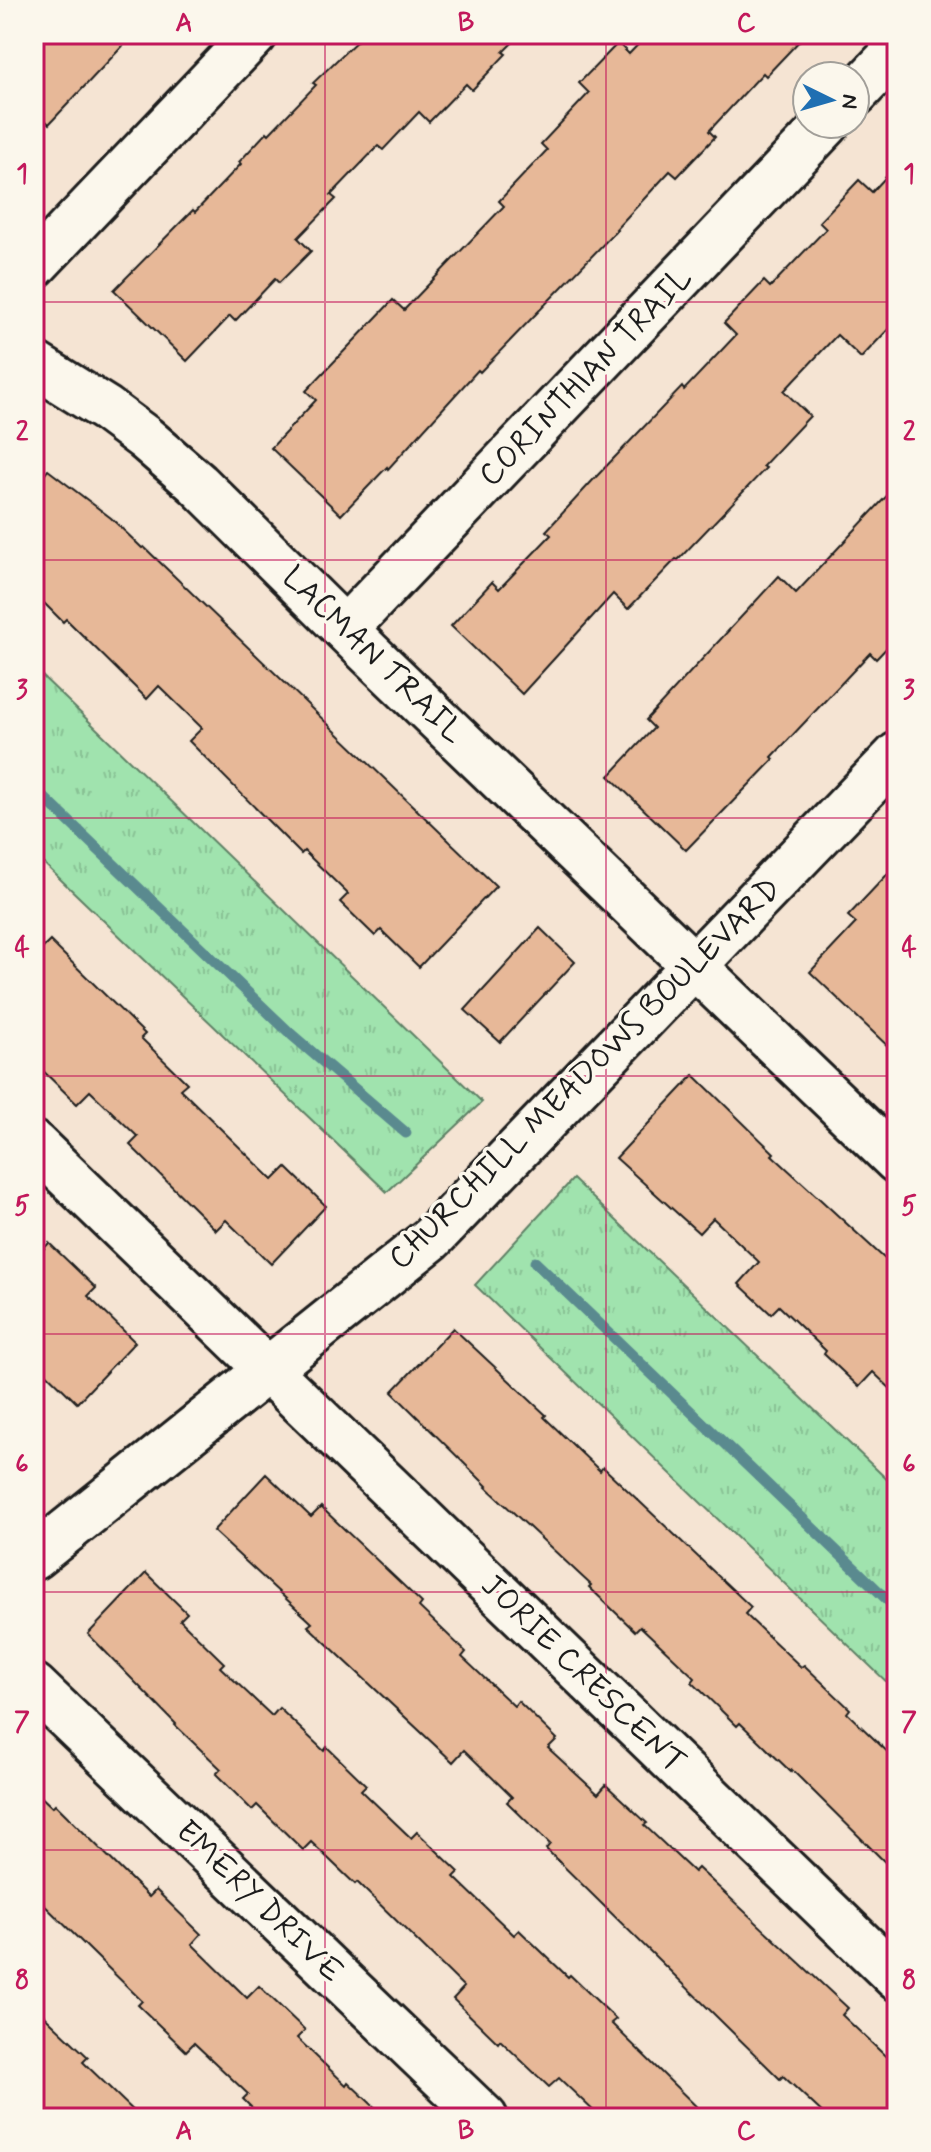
<svg xmlns="http://www.w3.org/2000/svg" width="931" height="2152" font-family="Mynerve,sans-serif">
<style>
.park{fill:url(#park-tufts);stroke:#5e8065;stroke-width:2}
.lines{fill:none;stroke-linecap:round;stroke-linejoin:round}
.stream{stroke:#5a8a8f;stroke-width:11}
.building{fill:#e7b898;stroke:#1c1c1c;stroke-width:2}
.minor-casing{stroke:#1c1c1c;stroke-width:50}
.minor{stroke:#fbf7ec;stroke-width:44}
.grid{fill:none;stroke:#c2185b;stroke-width:2;stroke-opacity:0.55}
.labels{text-anchor:middle;dominant-baseline:central;stroke-width:7;stroke-linejoin:round;paint-order:stroke}
.street-label{font-size:32px;fill:#1c1c1c;stroke:#fbf7ec}
.neatline{fill:none;stroke:#c2185b;stroke-width:3}
.grid-label{font-size:26px;text-anchor:middle;font-weight:bold;fill:#c2185b}
</style>
<defs>
<pattern id="park-tufts" width="24" height="20" patternUnits="userSpaceOnUse" patternTransform="scale(2)"><rect width="24" height="20" fill="#a0e3ae"/><path d="M3 7l-1-3M5 7V3M7 7l1-3M15 17l-1-3M17 17v-4M19 17l1-3" fill="none" stroke="#89c295"/></pattern>
</defs>
<rect width="100%" height="100%" fill="#f5e4d3"/>
<filter id="ink" filterUnits="userSpaceOnUse"><feTurbulence type="fractalNoise" baseFrequency=".0125" numOctaves="2"/><feDisplacementMap in="SourceGraphic" scale="16" xChannelSelector="R" yChannelSelector="G"/><feConvolveMatrix kernelMatrix="1 2 1 2 8 2 1 2 1" color-interpolation-filters="sRGB"/></filter>
<g filter="url(#ink)">
<g class="park">
<polygon points="34,668 482,1102 387,1192 34,854"/>
<polygon points="573,1179 897,1489 897,1692 475,1285"/>
</g>
<g class="lines">
<g class="stream">
<polyline points="34,788 292,1035 406,1133"/>
<polyline points="535,1262 897,1609"/>
</g>
</g>
<g class="building">
<polygon points="34,34 134,34 49,124 34,110"/>
<polygon points="364,34 521,34 503,52 506,54 472,90 466,84 429,122 419,112 383,150 378,146 331,195 336,199 298,238 311,251 279,283 275,279 235,321 230,316 187,361 114,290 193,210 195,212 241,164 239,162 267,132 269,134 316,85 313,83"/>
<polygon points="648,34 806,34 766,76 763,73 709,131 715,137 677,177 670,171 616,229 617,230 480,372 478,370 388,469 387,467 341,515 271,448 316,400 306,391 393,300 404,310 504,206 499,201 547,150 541,144 589,93 579,83 618,43 629,54"/>
<polygon points="897,165 897,320 861,358 837,335 784,391 810,416 763,466 766,468 678,560 676,559 628,609 613,594 522,694 451,626 492,582 499,589 551,535 546,531 594,479 682,387 684,390 736,335 724,323 764,281 770,287 826,229 819,222 859,180 872,192"/>
<polygon points="48,470 111,518 142,548 144,547 496,886 419,967 381,930 375,936 340,902 348,894 304,851 301,854 189,741 202,728 159,686 147,699 66,619 63,622 34,593 34,489"/>
<polygon points="897,485 897,637 876,659 870,653 772,757 774,759 686,850 609,776 654,728 646,720 779,576 796,593"/>
<polygon points="897,864 897,1055 810,972 856,923 848,916"/>
<polygon points="540,928 575,962 500,1042 465,1010"/>
<polygon points="50,941 145,1034 141,1038 187,1083 180,1089 273,1180 286,1167 326,1206 271,1264 226,1220 216,1230 130,1145 138,1137 90,1091 77,1104 34,1062 34,957"/>
<polygon points="694,1075 774,1153 772,1155 897,1270 897,1395 873,1372 859,1387 824,1354 826,1351 779,1306 771,1314 739,1284 759,1262 713,1218 699,1233 616,1158"/>
<polygon points="49,1243 96,1288 88,1296 135,1342 77,1403 34,1361 34,1259"/>
<polygon points="453,1328 546,1415 544,1417 600,1471 603,1467 751,1607 745,1614 801,1667 804,1665 850,1709 847,1713 897,1761 897,1874 792,1770 791,1772 740,1723 737,1726 692,1682 695,1678 640,1626 635,1631 589,1587 591,1585 486,1487 487,1486 392,1392"/>
<polygon points="266,1474 311,1517 321,1507 422,1603 419,1607 466,1652 462,1657 514,1706 518,1701 557,1739 548,1748 598,1794 606,1785 647,1823 644,1825 694,1872 698,1868 848,2008 842,2015 897,2067 897,2118 828,2118 783,2076 780,2079 546,1849 550,1844 507,1802 512,1797 464,1750 453,1762 308,1626 312,1623 213,1531"/>
<polygon points="146,1573 187,1613 180,1620 224,1663 220,1667 272,1716 279,1708 324,1751 327,1747 366,1785 361,1790 411,1838 417,1832 459,1872 454,1877 514,1935 519,1930 568,1977 570,1975 616,2019 611,2023 708,2118 601,2118 559,2078 549,2087 500,2040 498,2043 453,1999 464,1987 357,1882 355,1884 311,1842 303,1850 257,1805 252,1810 216,1774 221,1769 175,1725 176,1724 88,1634"/>
<polygon points="34,1790 52,1807 55,1804 149,1897 156,1890 201,1934 192,1944 247,1998 259,1986 305,2030 297,2038 346,2085 348,2082 386,2118 262,2118 243,2099 248,2094 194,2043 186,2051 138,2005 142,2001 34,1895"/>
<polygon points="34,2006 88,2057 83,2062 141,2118 34,2118"/>
</g>
<g class="lines">
<g class="minor-casing">
<g id="minor">
<polyline points="855,94 897,50"/>
<polyline points="34,266 255,34"/>
<polyline points="34,364 106,409 145,438 198,484 369,653 897,1161"/>
<polyline points="345,629 827,124"/>
<polyline points="34,1144 897,1978"/>
<polyline points="34,1557 432,1238 897,755"/>
<polyline points="34,1686 485,2118"/>
</g>
</g>
<use href="#minor" class="minor"/>
</g>
</g>
<path class="grid" d="M 325,34 L 325,2118M 606,34 L 606,2118M 34,302 L 897,302M 34,560 L 897,560M 34,818 L 897,818M 34,1076 L 897,1076M 34,1334 L 897,1334M 34,1592 L 897,1592M 34,1850 L 897,1850"/>
<g class="labels">
<g class="street-label">
<text transform="translate(586 377) rotate(-46)">CORINTHIAN TRAIL</text>
<text transform="translate(373 655) rotate(44)">LACMAN TRAIL</text>
<text transform="translate(585 1074) rotate(-45)">CHURCHILL MEADOWS BOULEVARD</text>
<text transform="translate(583 1674) rotate(44)">JORIE CRESCENT</text>
<text transform="translate(259 1902) rotate(44)">EMERY DRIVE</text>
</g>
</g>
<rect width="931" height="2152" fill="none" stroke="#fbf7ec" stroke-width="88"/>
<g transform="translate(831 100) rotate(95)"><circle r="38" fill="#fbf7ec" stroke="#a29f99" stroke-width="2"/>
<path d="M0-6L14 30L0 20L-14 30Z" fill="#1f6fb2"/>
<text y="-12" font-size="22" font-weight="bold" text-anchor="middle" fill="#1c1c1c">N</text>
</g>
<rect x="44" y="44" width="843" height="2064" class="neatline"/>
<g class="grid-label">
<text x="184" y="31">A</text>
<text x="466" y="31">B</text>
<text x="746" y="31">C</text>
<text x="22" y="182">1</text>
<text x="909" y="182">1</text>
<text x="22" y="440">2</text>
<text x="909" y="440">2</text>
<text x="22" y="698">3</text>
<text x="909" y="698">3</text>
<text x="22" y="956">4</text>
<text x="909" y="956">4</text>
<text x="22" y="1214">5</text>
<text x="909" y="1214">5</text>
<text x="22" y="1472">6</text>
<text x="909" y="1472">6</text>
<text x="22" y="1730">7</text>
<text x="909" y="1730">7</text>
<text x="22" y="1988">8</text>
<text x="909" y="1988">8</text>
<text x="184" y="2139">A</text>
<text x="466" y="2139">B</text>
<text x="746" y="2139">C</text>
</g>
</svg>
